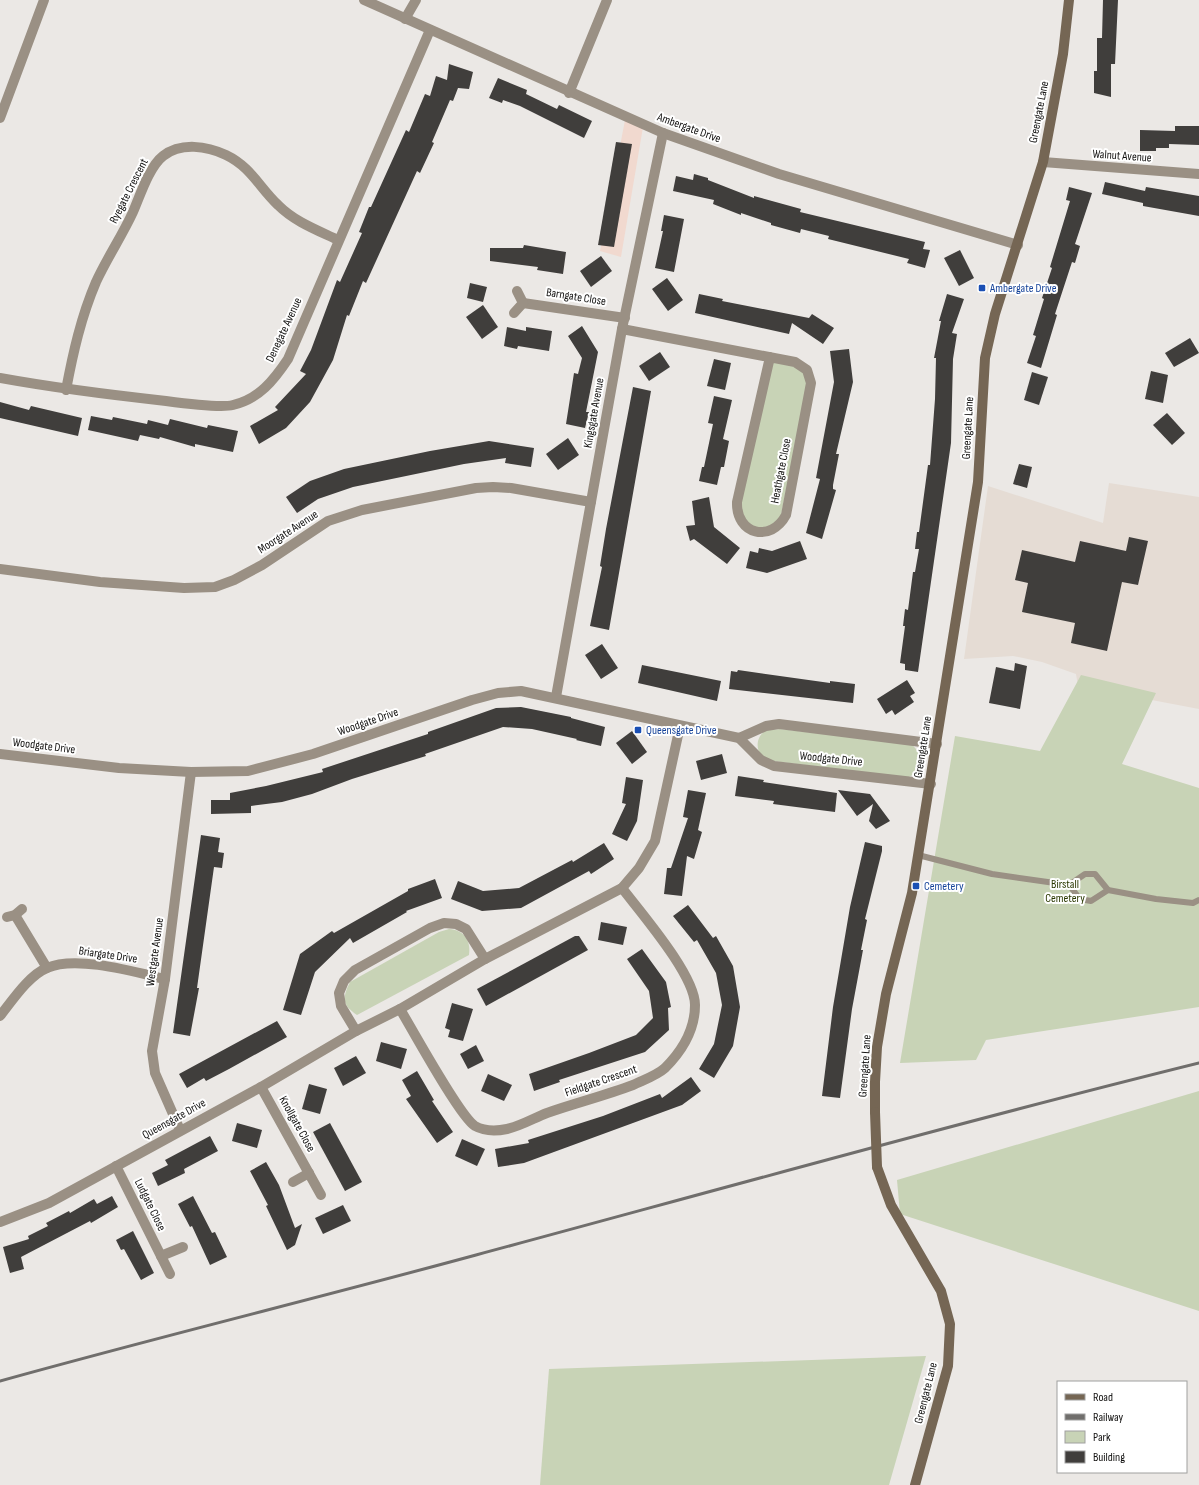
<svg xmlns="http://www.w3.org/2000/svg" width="1199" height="1485" font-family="'Sofia Sans Condensed',sans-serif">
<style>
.commercial{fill:#f1d9cf}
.built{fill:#e5dcd4}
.green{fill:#c8d3b6}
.building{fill:#403e3c}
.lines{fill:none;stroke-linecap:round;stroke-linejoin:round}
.lane{stroke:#9a9084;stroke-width:6}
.street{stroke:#9a9084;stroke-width:10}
.secondary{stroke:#756654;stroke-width:10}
.rail{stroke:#706e6c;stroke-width:3}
.secondary-bridge{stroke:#756654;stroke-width:10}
.transit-dot{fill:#1a4fb4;stroke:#fff;stroke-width:1.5}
.labels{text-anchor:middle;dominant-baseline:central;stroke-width:4;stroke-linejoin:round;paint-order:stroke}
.street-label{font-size:12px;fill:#121110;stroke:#fff}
.transit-label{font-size:12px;fill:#164399;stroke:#fff;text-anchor:start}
.park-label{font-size:12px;fill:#2a3801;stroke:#fff}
</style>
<rect width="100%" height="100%" fill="#ebe8e5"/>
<polygon class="commercial" points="625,120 643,127 621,257 600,251"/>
<polygon class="built" points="1109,483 1199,497 1199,709 1078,686 1076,674 1042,662 1013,656 964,659 988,486 1103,523"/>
<g class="green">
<polygon points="770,357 795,362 810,375 779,525 751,530 737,502"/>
<polygon points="1081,675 1156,693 1122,764 1199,788 1199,1007 986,1040 976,1060 900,1063 955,736 1040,751"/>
<path d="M 780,729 L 911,744 C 926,757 925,769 907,778 L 773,761 C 769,760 764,759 761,755 C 755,748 757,734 767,730 C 770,729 776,730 780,729 Z"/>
<path d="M 449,929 C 464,930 471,940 469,955 L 357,1015 C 342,1005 342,998 350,982 L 439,932 Z"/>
<polygon points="1199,1091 1199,1311 900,1214 897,1180"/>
<polygon points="926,1356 889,1485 540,1485 549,1369"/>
</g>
<g class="building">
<polygon points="1103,0 1118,0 1115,64 1111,64 1111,97 1094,93 1094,71 1097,71 1097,38 1102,38"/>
<polygon points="449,64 473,72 469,89 458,88 453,101 450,100 432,142 434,143 420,173 417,171 366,283 363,281 349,316 347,315 333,360 310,402 286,428 259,444 250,426 278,410 275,407 306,374 300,371 311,350 337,280 340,282 362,233 359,232 369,207 371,207 406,130 409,132 425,94 430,96 436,76 447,80"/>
<polygon points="498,78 527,90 526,94 557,109 559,105 592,121 584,138 520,106 503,100 502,103 489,98"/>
<polygon points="1175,126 1199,126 1199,145 1169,144 1169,148 1156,148 1156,151 1140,151 1140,130 1175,131"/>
<polygon points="616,142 632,144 614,247 598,245"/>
<polygon points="694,174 708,178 708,180 754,198 754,196 801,209 800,212 925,242 923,249 930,250 925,268 907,263 909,259 828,239 829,236 801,229 800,233 771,225 771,223 741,213 741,215 713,204 714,200 673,191 676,176 693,180"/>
<polygon points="1105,182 1145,191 1146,187 1199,196 1199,216 1143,206 1143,203 1102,194"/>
<polygon points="1069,187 1092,193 1075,244 1080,246 1075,263 1072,262 1055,314 1057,315 1041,368 1027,363 1036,336 1033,335 1044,299 1042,298 1052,268 1050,267 1070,201 1066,200"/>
<polygon points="664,215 684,219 674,272 655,268 663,231 661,231"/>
<polygon points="524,245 566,252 563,274 537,270 538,267 490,261 490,248 523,248"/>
<polygon points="960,250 974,278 959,286 944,258"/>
<polygon points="601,256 612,271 591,287 580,271"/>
<polygon points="667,278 683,300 668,311 652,289"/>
<polygon points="470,283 487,287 483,302 467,298"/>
<polygon points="699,294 723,299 722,301 809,318 812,314 834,328 823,344 792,323 789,334 695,313"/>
<polygon points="947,294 964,299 952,333 957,334 953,359 951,443 918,672 905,670 905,664 900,663 905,626 903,626 905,609 908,610 913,572 915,572 919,549 915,549 917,532 919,532 928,465 930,465 935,399 936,358 934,358 941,321 939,321"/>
<polygon points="483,305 498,327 482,339 466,317"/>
<polygon points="582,326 598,352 586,412 589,412 585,428 566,424 574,373 578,374 582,358 568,336"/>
<polygon points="507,327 526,331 526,327 552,331 549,351 518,346 517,349 504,346"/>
<polygon points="1190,338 1199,353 1174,367 1165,353"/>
<polygon points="849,349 853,382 836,454 839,454 833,485 833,489 836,490 822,539 806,533 820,479 816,478 834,382 830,351"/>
<polygon points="660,352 670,367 649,381 639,366"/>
<polygon points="714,359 731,363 725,390 707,386"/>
<polygon points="1151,371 1168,375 1163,403 1145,399"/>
<polygon points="1032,372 1048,377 1039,405 1024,400"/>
<polygon points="633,387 651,391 609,630 590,626 602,567 600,566 606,529"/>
<polygon points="714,396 732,400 723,439 729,441 724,467 721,467 717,485 699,481 702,467 704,467 713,424 708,423"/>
<polygon points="0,402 29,410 31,406 82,418 78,436 0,418"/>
<polygon points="1167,413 1185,433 1172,445 1153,425"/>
<polygon points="91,416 112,420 113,417 147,424 148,420 168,425 170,419 207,428 208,425 238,431 233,452 195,444 195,447 160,437 159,439 140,435 138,441 88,430"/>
<polygon points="568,438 579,455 558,470 546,454"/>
<polygon points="489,441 534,448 531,467 505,463 506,458 464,464 353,487 318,499 297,513 286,497 310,481 344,469 430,451"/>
<polygon points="1019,464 1032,467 1027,488 1013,484"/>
<polygon points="709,497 714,527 740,548 727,564 694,539 690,541 686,526 695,525 692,501"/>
<polygon points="1129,537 1148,541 1138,585 1122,582 1107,651 1071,643 1075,623 1022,612 1028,583 1015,580 1022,550 1075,562 1080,541 1126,551"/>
<polygon points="800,541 807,559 767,573 746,568 750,551 758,553 759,548 772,551"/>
<polygon points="602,644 618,668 601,679 585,655"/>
<polygon points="1015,663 1027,666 1020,709 989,703 996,667 1014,671"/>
<polygon points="642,665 721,681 717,701 638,683"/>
<polygon points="738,670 830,683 830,681 855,684 853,703 729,689 731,671 737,672"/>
<polygon points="907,680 915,693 910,696 914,702 895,715 892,710 886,714 877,699"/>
<polygon points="521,707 571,717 571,718 605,727 601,746 576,740 577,739 532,729 503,727 425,754 426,756 352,779 312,794 282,802 251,806 251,813 211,814 211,800 230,800 230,793 266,786 323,772 322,769 428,734 428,732 496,708"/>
<polygon points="632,731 647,752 632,764 616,743"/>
<polygon points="722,754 727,773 701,780 696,761"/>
<polygon points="738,776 764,780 763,782 837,793 835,812 773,804 774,801 735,796"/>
<polygon points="626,777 643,780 637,821 627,841 612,834 626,804 622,803"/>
<polygon points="688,790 706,793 698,830 702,832 694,859 687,856 682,896 664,894 667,868 671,868 688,818 683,817"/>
<polygon points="838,790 870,794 890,821 876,829 869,821 873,804 857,816"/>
<polygon points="201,835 220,838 218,852 224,853 222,868 214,867 197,988 199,988 190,1036 173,1033"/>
<polygon points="865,842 882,846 882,851 865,919 867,920 861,950 863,950 852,1009 840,1098 822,1096 833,1007 850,907"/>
<polygon points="604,843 614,859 591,874 589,871 521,908 482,911 451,899 458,881 483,891 519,888 572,860 573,862"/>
<polygon points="435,879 442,898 406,911 407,912 353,943 350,938 315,972 301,1015 283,1010 300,954 332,931 334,933 408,891 408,889"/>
<polygon points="688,905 713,938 716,936 733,966 740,1007 733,1046 714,1078 699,1069 714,1044 722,1005 716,973 697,940 694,942 673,916"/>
<polygon points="601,922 627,927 623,945 598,940"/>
<polygon points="575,936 579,936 588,950 486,1006 477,989"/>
<polygon points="642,949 666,982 671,1007 668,1008 669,1030 645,1052 559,1080 560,1082 534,1091 529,1074 589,1053 636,1035 653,1018 649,991 627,959"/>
<polygon points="452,1003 473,1009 463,1041 448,1037 450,1030 445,1028"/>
<polygon points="277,1021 287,1037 229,1069 206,1081 204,1078 187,1088 179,1074"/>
<polygon points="381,1042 407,1049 401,1069 376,1061"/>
<polygon points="476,1045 484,1061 468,1069 460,1054"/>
<polygon points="356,1056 366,1073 343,1086 334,1068"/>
<polygon points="417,1071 434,1100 432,1101 453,1132 437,1143 406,1099 411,1096 402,1080"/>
<polygon points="488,1074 512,1085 504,1101 481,1091"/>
<polygon points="691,1077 701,1091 682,1105 524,1163 498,1167 495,1149 529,1143 528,1140 603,1116 660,1094 662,1098"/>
<polygon points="309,1084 327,1089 320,1114 302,1109"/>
<polygon points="237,1123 262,1130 257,1148 232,1141"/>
<polygon points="330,1123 362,1182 345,1191 313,1132"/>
<polygon points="210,1136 218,1151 184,1169 185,1173 158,1186 152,1173 168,1165 165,1160"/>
<polygon points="462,1139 485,1149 477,1166 455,1156"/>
<polygon points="266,1162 279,1185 295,1228 302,1224 295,1245 287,1250 266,1206 268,1205 250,1171"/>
<polygon points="112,1196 118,1207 91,1223 90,1221 21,1257 24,1269 10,1273 3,1247 29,1239 28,1236 48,1226 46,1223 69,1211 70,1213 94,1199 97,1204"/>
<polygon points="193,1196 212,1233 215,1232 227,1257 210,1265 192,1226 190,1227 178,1204"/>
<polygon points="343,1205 351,1221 323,1234 315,1218"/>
<polygon points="133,1231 154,1273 141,1280 124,1249 121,1250 116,1240"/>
</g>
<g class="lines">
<g class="lane">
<polyline points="918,855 992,874 1069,885 1085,874 1095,874 1108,890 1156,899 1193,903 1199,900"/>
<polyline points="1069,885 1080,899 1091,901 1108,890"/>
</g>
<g class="street">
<polyline points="364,0 663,133 779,174 1018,245"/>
<polyline points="405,19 416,0"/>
<polyline points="569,93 607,0"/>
<polyline points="0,118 44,0"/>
<polyline points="1043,162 1199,174"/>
<polyline points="523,303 625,318"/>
<polyline points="514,313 523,303 517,291"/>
<path d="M 622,329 L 795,362 L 807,370 L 811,383 L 786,515 C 771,543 736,535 737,502 L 770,357"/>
<path d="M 0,378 C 55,388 111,395 166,401 C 181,403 221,408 233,405 C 259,399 274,380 288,359 L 430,30"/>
<path d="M 66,390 C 73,353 81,317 96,282 C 107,258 122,236 133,212 C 140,196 149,167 163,156 C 181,142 207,146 226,155 C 251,167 259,187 278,205 C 295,222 317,230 338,240"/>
<polyline points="0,569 100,582 184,588 215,587 234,580 262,565 328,521 362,510 476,488 493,487 511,488 591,502"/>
<polyline points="556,697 622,329 663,133"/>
<polyline points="739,738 766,726 779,724 937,744"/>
<polyline points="0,754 119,768 191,772 248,771 313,754 472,700 498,693 521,691 739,738 761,760 774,766 931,784"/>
<polyline points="15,915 47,968"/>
<polyline points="7,917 15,915 22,909"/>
<path d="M 400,1009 C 412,1029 460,1117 475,1126 C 484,1131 497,1131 507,1129 C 521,1126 534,1118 547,1113 C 575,1103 604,1096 633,1085 C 643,1080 656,1076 665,1068 C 682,1051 695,1029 695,1005 C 695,975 641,913 622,888"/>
<path d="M 0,1016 C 12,1001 29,975 47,968 C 76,955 135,972 165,979"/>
<polyline points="356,1031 341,1006 339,993 344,981 355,970 430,928 444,923 456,924 466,929 485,959"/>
<polyline points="261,1087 321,1195"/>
<polyline points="180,1130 155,1073 152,1051 165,979 191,772"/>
<polyline points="116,1166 170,1274"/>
<polyline points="293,1182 309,1173"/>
<polyline points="0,1222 49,1203 261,1087 356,1031 400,1009 485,959 622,888 639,868 655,841 680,726"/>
<polyline points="161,1256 183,1247"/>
</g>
<g class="secondary">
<polyline points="875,1112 875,1082 877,1047 886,994 912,893 978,482 985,358 995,314 1043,162 1063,54 1069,0"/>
<polyline points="877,1167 891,1205 941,1291 950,1324 948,1366 915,1485"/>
</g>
<path class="rail" d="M 0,1381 C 158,1337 318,1298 476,1255 C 717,1190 957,1123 1199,1063"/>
<polyline class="secondary-bridge" points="875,1112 877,1167"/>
</g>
<g class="transit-dot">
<rect x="978" y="284" width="8" height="8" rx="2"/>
<rect x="634" y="726" width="8" height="8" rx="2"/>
<rect x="912" y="882" width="8" height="8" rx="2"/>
</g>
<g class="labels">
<g class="street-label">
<text transform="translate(1039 112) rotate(-79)">Greengate Lane</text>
<text transform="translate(689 128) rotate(20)">Ambergate Drive</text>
<text transform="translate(1122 156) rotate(4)">Walnut Avenue</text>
<text transform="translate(129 191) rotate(-63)">Ryegate Crescent</text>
<text transform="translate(576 297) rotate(9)">Barngate Close</text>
<text transform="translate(284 330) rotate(-65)">Denegate Avenue</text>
<text transform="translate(594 413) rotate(-80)">Kingsgate Avenue</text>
<text transform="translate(968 428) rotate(-87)">Greengate Lane</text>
<text transform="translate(781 471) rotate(-79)">Heathgate Close</text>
<text transform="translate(288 532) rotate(-33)">Moorgate Avenue</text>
<text transform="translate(368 722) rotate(-19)">Woodgate Drive</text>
<text transform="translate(44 746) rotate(7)">Woodgate Drive</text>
<text transform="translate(923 747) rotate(-81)">Greengate Lane</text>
<text transform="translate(831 759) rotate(6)">Woodgate Drive</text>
<text transform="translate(155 952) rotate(-82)">Westgate Avenue</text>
<text transform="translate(108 955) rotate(8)">Briargate Drive</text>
<text transform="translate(865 1066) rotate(-86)">Greengate Lane</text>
<text transform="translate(601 1081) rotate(-19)">Fieldgate Crescent</text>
<text transform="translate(174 1119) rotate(-29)">Queensgate Drive</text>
<text transform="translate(297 1124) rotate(61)">Knollgate Close</text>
<text transform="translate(150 1205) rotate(64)">Ludgate Close</text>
<text transform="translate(926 1393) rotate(-76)">Greengate Lane</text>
</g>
<g class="transit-label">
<text x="990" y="288">Ambergate Drive</text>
<text x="646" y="730">Queensgate Drive</text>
<text x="924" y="886">Cemetery</text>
</g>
<g class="park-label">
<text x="1065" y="884">Birstall<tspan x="1065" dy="14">Cemetery</tspan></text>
</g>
</g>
<rect x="1057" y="1381" width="130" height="92" fill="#ffffff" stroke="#a0a09f"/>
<rect x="1065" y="1394" width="20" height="6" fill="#756654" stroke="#a0a09f"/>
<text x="1093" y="1401" font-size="12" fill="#121110">Road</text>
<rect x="1065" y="1414" width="20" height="6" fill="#706e6c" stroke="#a0a09f"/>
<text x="1093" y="1421" font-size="12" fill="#121110">Railway</text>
<rect x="1065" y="1431" width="20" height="12" fill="#c8d3b6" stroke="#a0a09f"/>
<text x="1093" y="1441" font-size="12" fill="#121110">Park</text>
<rect x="1065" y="1451" width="20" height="12" fill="#403e3c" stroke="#a0a09f"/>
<text x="1093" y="1461" font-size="12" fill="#121110">Building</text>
</svg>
